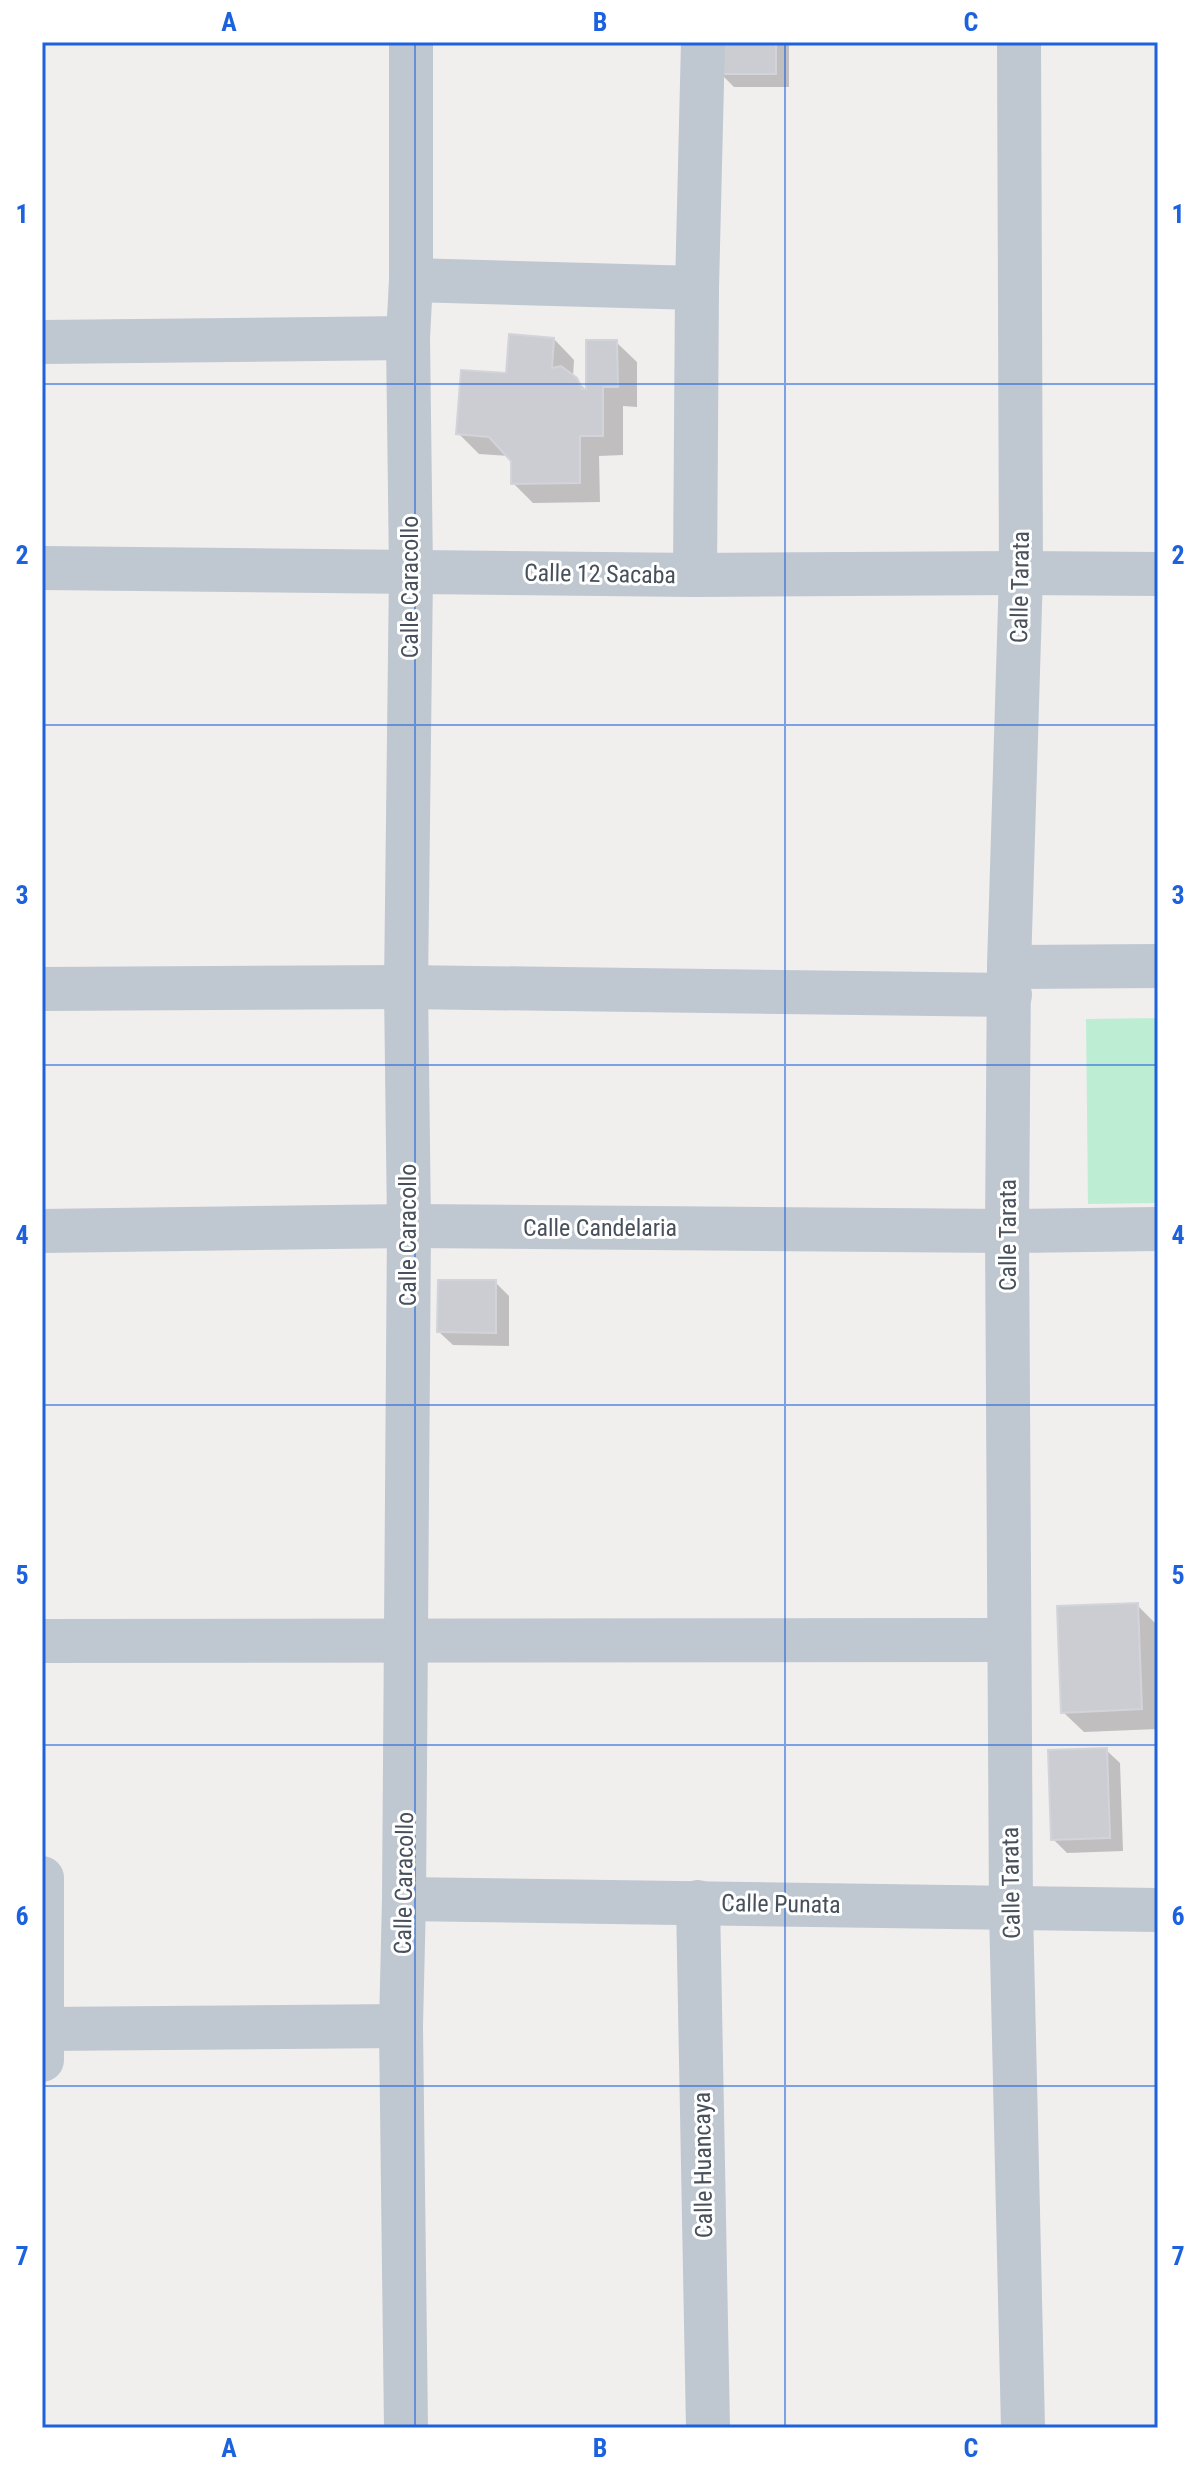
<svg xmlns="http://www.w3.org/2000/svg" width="1200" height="2470" font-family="'Roboto Condensed',sans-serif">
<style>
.green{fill:#bdeed4}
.shadow{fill:#0003}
.building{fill:#cbcdd3;stroke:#d2d4da;stroke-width:2}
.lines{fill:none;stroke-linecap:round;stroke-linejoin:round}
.minor{stroke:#bfc7d0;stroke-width:44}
.grid{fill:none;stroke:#1c61dd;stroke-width:2;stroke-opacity:0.55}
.labels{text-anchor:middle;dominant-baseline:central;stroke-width:6;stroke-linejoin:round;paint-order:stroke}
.street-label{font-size:24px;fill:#47505b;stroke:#fff}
.neatline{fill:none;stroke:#1c61dd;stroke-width:3}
.grid-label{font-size:26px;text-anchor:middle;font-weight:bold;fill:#1c61dd}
</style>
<rect width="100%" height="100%" fill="#f1eeee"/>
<polygon class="green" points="1158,1018 1158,1203 1088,1204 1086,1019"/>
<g class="shadow">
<polygon points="721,42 789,42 789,87 734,87 720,73"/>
<polygon points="554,339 574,360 573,377 589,393 616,342 637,362 637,407 623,406 623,455 599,456 600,502 533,503 513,483 513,460 509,456 479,454 459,434 508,375"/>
<polygon points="495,1282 509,1296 509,1346 453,1345 439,1332"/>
<polygon points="1137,1605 1157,1625 1158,1729 1084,1732 1063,1712"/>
<polygon points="1106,1750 1120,1763 1123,1851 1067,1853 1053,1839"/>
</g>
<g class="building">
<rect x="719" y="42" width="57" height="32"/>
<polygon points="509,334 554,338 552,368 561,366 577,378 582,389 586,389 586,340 617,340 618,387 603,387 603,436 580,436 580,483 511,484 511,461 489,437 456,434 461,370 506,373"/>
<polygon points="438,1280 496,1280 496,1333 437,1332"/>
<polygon points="1138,1603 1142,1709 1061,1713 1057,1606"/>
<polygon points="1107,1748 1110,1838 1051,1840 1048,1750"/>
</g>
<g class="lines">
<g class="minor">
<polyline points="1019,42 1021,573 1009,967 1007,1231 1011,1909 1023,2428"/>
<polyline points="411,280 697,288"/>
<polyline points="42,342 408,338"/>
<polyline points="42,568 695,575 1021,573 1158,574"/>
<polyline points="695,575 697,288 703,42"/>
<polyline points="1009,967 1158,966"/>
<polyline points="42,989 406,987 1010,995"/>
<polyline points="42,1231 409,1226 1007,1231 1158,1229"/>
<polyline points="42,1641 1008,1640"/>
<polyline points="42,1878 42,2060"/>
<polyline points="404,1899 1158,1910"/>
<polyline points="698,1902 708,2428"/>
<polyline points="43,2029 401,2026"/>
<polyline points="406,2428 401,2026 404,1899 409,1226 406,987 411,572 408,338 411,280 411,42"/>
</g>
</g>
<path class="grid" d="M 415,42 L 415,2428M 785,42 L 785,2428M 42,384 L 1158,384M 42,725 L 1158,725M 42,1065 L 1158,1065M 42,1405 L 1158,1405M 42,1745 L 1158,1745M 42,2086 L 1158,2086"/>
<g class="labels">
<g class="street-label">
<text transform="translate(600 574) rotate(1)">Calle 12 Sacaba</text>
<text transform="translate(410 587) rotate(-90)">Calle Caracollo</text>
<text transform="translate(1020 587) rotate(-89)">Calle Tarata</text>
<text x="600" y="1228">Calle Candelaria</text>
<text transform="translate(408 1235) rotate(-90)">Calle Caracollo</text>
<text transform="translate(1008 1235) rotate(-90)">Calle Tarata</text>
<text transform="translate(404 1883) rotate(-89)">Calle Caracollo</text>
<text transform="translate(1011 1883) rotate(-91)">Calle Tarata</text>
<text transform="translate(781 1904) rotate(1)">Calle Punata</text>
<text transform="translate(703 2165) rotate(-91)">Calle Huancaya</text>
</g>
</g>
<rect width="1200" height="2470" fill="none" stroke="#ffffff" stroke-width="88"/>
<rect x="44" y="44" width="1112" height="2382" class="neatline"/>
<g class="grid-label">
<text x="229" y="31">A</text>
<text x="600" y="31">B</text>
<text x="971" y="31">C</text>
<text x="22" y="223">1</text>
<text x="1178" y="223">1</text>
<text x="22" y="564">2</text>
<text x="1178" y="564">2</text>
<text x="22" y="904">3</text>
<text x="1178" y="904">3</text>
<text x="22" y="1244">4</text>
<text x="1178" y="1244">4</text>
<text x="22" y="1584">5</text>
<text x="1178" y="1584">5</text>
<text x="22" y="1925">6</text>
<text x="1178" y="1925">6</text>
<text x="22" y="2265">7</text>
<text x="1178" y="2265">7</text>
<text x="229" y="2457">A</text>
<text x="600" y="2457">B</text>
<text x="971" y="2457">C</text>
</g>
</svg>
